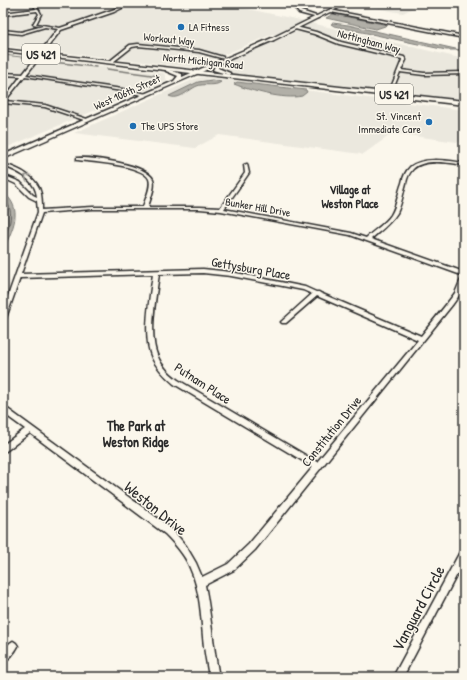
<svg xmlns="http://www.w3.org/2000/svg" width="467" height="680" font-family="'Patrick Hand',sans-serif">
<style>
.built{fill:#ebe8de}
.water{fill:#b1afa7;stroke:#7b7a75}
.lines{fill:none;stroke-linecap:round;stroke-linejoin:round}
.shore{stroke:#61605d;stroke-width:1}
.stream-far1{stroke:#7b7a75;stroke-width:1}
.stream{stroke:#7b7a75;stroke-width:1.5}
.street-casing{stroke:#2b2b2b;stroke-width:3}
.secondary-casing{stroke:#2b2b2b;stroke-width:3}
.primary-casing{stroke:#2b2b2b;stroke-width:3}
.street{fill:#fbf7ec;fill-rule:evenodd}
.secondary{fill:#fbf7ec;fill-rule:evenodd}
.primary{fill:#fbf7ec;fill-rule:evenodd}
.oneway{stroke:#93918c}
.poi-dot{fill:#1f6fb2;stroke:#fbf7ec;stroke-width:1.5}
.labels{text-anchor:middle;dominant-baseline:central;stroke-width:3;stroke-linejoin:round;paint-order:stroke}
.far-poi-label{font-size:11px;fill:#2b2b2b;stroke:#fbf7ec;text-anchor:start}
.far-street-label{font-size:11px;fill:#2b2b2b;stroke:#fbf7ec}
.shield{fill:#fbf7ec;stroke:#696865;stroke-width:1}
.shield-label{font-size:12px;font-weight:bold;fill:#2b2b2b}
.far-neighbourhood-label{font-size:12px;font-weight:bold;fill:#2b2b2b;stroke:#fbf7ec}
.street-label{font-size:13px;fill:#2b2b2b;stroke:#fbf7ec}
.neighbourhood-label{font-size:14px;font-weight:bold;fill:#2b2b2b;stroke:#fbf7ec}
.near-street-label{font-size:16px;fill:#2b2b2b;stroke:#fbf7ec}
</style>
<rect width="100%" height="100%" fill="#fbf7ec"/>
<filter id="ink" filterUnits="userSpaceOnUse"><feTurbulence type="fractalNoise" baseFrequency=".025" numOctaves="2"/><feDisplacementMap in="SourceGraphic" scale="8" xChannelSelector="R" yChannelSelector="G"/><feConvolveMatrix kernelMatrix="1 2 1 2 8 2 1 2 1" color-interpolation-filters="sRGB"/></filter>
<g filter="url(#ink)">
<g class="built">
<polygon points="3,3 219,3 305,21 277,35 273,34 200,65 190,67 3,46"/>
<polygon points="361,3 398,3 417,6 403,13 357,5"/>
<polygon points="311,23 464,59 464,101 233,73 222,71 217,67 226,62 287,36"/>
<polygon points="3,54 164,73 167,80 3,149"/>
<polygon points="202,77 265,84 264,85 464,110 464,143 393,133 362,155 361,154 219,135 195,148 74,133 197,78"/>
</g>
<g class="water">
<polygon points="333,14 388,25 376,29 326,18"/>
<polygon points="333,23 348,25 460,50 446,50 334,26 331,24"/>
<path d="M 212,80 L 221,82 C 215,87 204,83 197,86 C 188,90 179,101 169,96 L 198,82 Z"/>
<path d="M 237,82 L 306,90 L 307,92 L 302,96 C 284,100 251,91 234,84 Z"/>
<path d="M 3,192 C 25,210 12,229 3,251 Z"/>
</g>
<g class="lines">
<path class="shore" d="M 3,197 C 16,211 10,225 3,241"/>
<polyline class="stream-far1" points="3,55 31,58"/>
<g class="stream">
<polyline points="44,61 96,67"/>
<polyline points="107,69 159,76 150,86 141,90"/>
</g>
<g class="street-casing">
<g id="street">
<polygon points="33,3 35,3 41,14 36,24 60,28 112,10 120,7 122,3 124,3 122,8 114,12 61,30 26,75 122,89 147,94 147,96 122,91 25,76 5,101 45,105 90,120 87,121 45,107 3,103 3,100 21,76 3,75 3,73 23,74 58,29 45,27 21,34 3,32 3,30 21,32 43,26 33,24 39,14 37,11 3,15 3,13 36,9"/>
<polygon points="289,3 295,4 301,11 319,17 318,18 299,13 293,6"/>
<polygon points="444,3 464,5 464,7 445,4"/>
<polygon points="330,10 464,36 464,38 331,12"/>
<polygon points="296,27 316,32 341,42 404,57 406,60 401,70 424,73 464,72 464,74 424,75 400,72 391,94 388,95 402,60 402,59 339,44 314,34 295,29"/>
<polygon points="138,44 199,50 230,59 228,60 199,52 138,46 132,47 113,62 110,61 130,45"/>
<path d="M 77,158 C 92,157 146,164 153,179 C 156,187 150,199 148,207 L 200,207 L 220,208 L 245,173 L 244,165 L 247,164 L 249,173 L 224,209 L 351,233 L 366,238 C 374,230 385,224 391,215 C 397,205 398,193 402,183 C 403,177 406,171 410,167 C 423,156 449,161 464,163 L 464,165 C 450,163 424,158 413,169 C 409,173 407,178 406,183 C 403,193 402,203 397,213 C 390,224 380,231 371,239 L 464,272 L 464,276 L 350,235 L 221,211 L 200,209 L 93,209 L 42,213 L 21,274 L 203,269 L 231,272 L 305,287 L 316,292 L 319,292 L 320,293 L 421,336 C 432,322 444,308 455,293 C 458,288 459,280 464,277 C 464,291 460,294 453,304 L 255,550 L 234,570 L 205,585 C 211,615 213,646 219,677 L 209,677 C 207,664 204,651 203,637 C 201,614 200,590 190,568 C 185,555 175,544 165,534 L 30,433 L 6,451 L 3,452 L 3,445 L 25,429 L 3,413 L 3,406 L 5,407 L 171,528 L 186,546 L 196,563 L 202,577 L 228,564 L 249,544 L 313,467 L 174,384 C 165,376 157,368 152,358 C 142,336 150,297 153,274 L 20,278 L 6,318 L 3,320 L 3,310 L 38,212 L 37,201 L 29,197 L 16,184 L 3,178 L 3,175 L 20,182 L 33,195 L 37,197 C 36,180 18,171 3,166 L 3,164 C 18,168 38,177 41,194 C 42,200 42,205 42,210 L 93,207 L 143,207 C 145,199 152,187 149,179 C 143,165 93,162 78,160 L 77,160 ZM 203,273 L 231,276 L 303,290 L 312,294 L 282,321 L 281,322 L 282,323 L 286,323 L 317,296 L 418,340 L 317,462 L 178,380 C 170,374 162,367 158,357 C 148,336 156,297 159,274 Z"/>
<polygon points="464,549 464,561 403,677 393,677 461,550"/>
<path d="M 13,641 L 16,643 L 18,646 C 15,652 9,659 3,662 L 3,650 L 10,643 Z"/>
</g>
</g>
<g class="secondary-casing">
<polygon id="secondary" points="343,3 348,3 274,40 221,63 218,68 230,73 230,75 213,70 215,66 3,159 3,155 174,81 178,76 166,71 166,69 182,74 182,77 272,38"/>
</g>
<g class="primary-casing">
<polygon id="primary" points="3,49 464,101 464,105 3,51"/>
</g>
<use href="#street" class="street"/>
<use href="#secondary" class="secondary"/>
<use href="#primary" class="primary"/>
</g>
<defs><path id="oneway-chevron" d="M-2-3.5L2.5 0L-2 3.5" fill="none" stroke-width="1.6" stroke-linecap="round" stroke-linejoin="round"/></defs>
<use class="oneway" href="#oneway-chevron" transform="translate(27 177) rotate(-141)"/>
</g>
<g class="poi-dot">
<circle cx="181" cy="27" r="4"/>
<circle cx="429" cy="122" r="4"/>
<circle cx="133" cy="126" r="4"/>
</g>
<g class="labels">
<g class="far-poi-label">
<text x="189" y="27">LA Fitness</text>
<text x="421" y="116" text-anchor="end">St. Vincent<tspan x="421" dy="13">Immediate Care</tspan></text>
<text x="141" y="126">The UPS Store</text>
</g>
<g class="far-street-label">
<text transform="translate(169 39) rotate(6)">Workout Way</text>
<text transform="translate(369 41) rotate(15)">Nottingham Way</text>
<text transform="translate(203 61) rotate(6)">North Michigan Road</text>
<text transform="translate(127 92) rotate(-24)">West 106th Street</text>
<text transform="translate(258 207) rotate(10)">Bunker Hill Drive</text>
</g>
<g class="shield">
<rect x="22" y="44" width="38" height="20" rx="3"/>
<rect x="375" y="84" width="38" height="20" rx="3"/>
</g>
<g class="shield-label">
<text x="41" y="54">US 421</text>
<text x="394" y="94">US 421</text>
</g>
<g class="far-neighbourhood-label">
<text x="350" y="189">Village at<tspan x="350" dy="14">Weston Place</tspan></text>
</g>
<g class="street-label">
<text transform="translate(251 268) rotate(10)">Gettysburg Place</text>
<text transform="translate(203 383) rotate(33)">Putnam Place</text>
<text transform="translate(331 431) rotate(-51)">Constitution Drive</text>
</g>
<g class="neighbourhood-label">
<text x="136" y="425">The Park at<tspan x="136" dy="16">Weston Ridge</tspan></text>
</g>
<g class="near-street-label">
<text transform="translate(156 508) rotate(39)">Weston Drive</text>
<text transform="translate(418 608) rotate(-62)">Vanguard Circle</text>
</g>
</g>
<rect width="467" height="680" fill="none" stroke="#fbf7ec" stroke-width="16"/>
<rect x="8" y="8" width="451" height="664" fill="none" stroke="#2b2b2b" stroke-width="1.5" filter="url(#ink)"/>
</svg>
